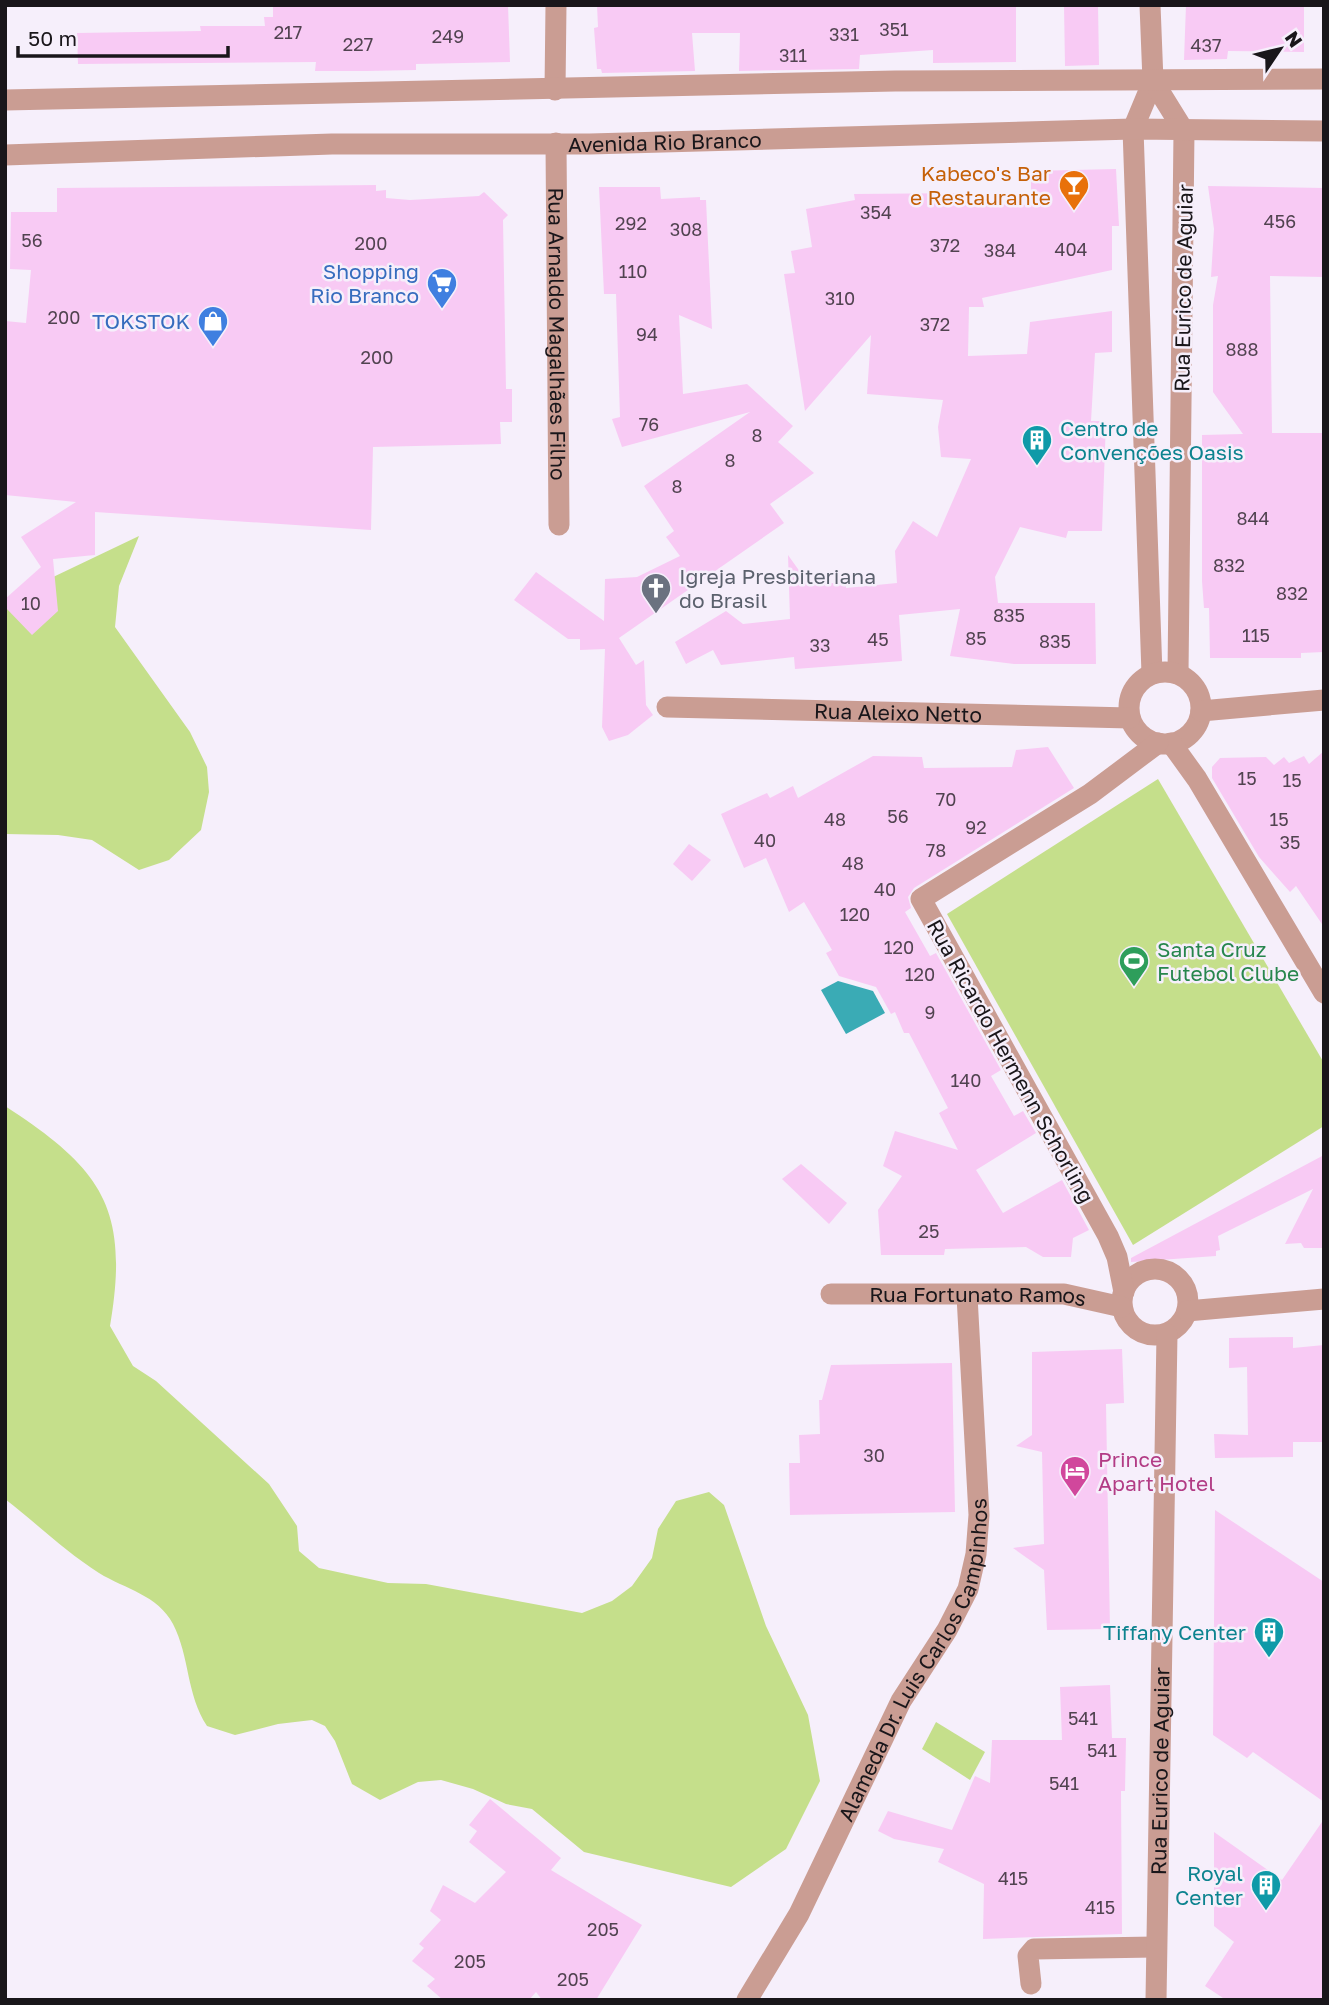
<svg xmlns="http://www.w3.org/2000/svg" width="1329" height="2005" font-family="'Golos Text',sans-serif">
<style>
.green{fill:#c5df8b}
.water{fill:#3aabb5}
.building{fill:#f8caf4}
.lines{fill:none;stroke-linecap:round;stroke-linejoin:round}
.minor{stroke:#ca9d93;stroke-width:21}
.tertiary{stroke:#ca9d93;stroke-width:21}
.labels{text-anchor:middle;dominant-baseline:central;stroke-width:5;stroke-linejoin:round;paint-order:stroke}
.number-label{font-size:18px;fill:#514350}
.street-label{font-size:21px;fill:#19161a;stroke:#f6effb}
.food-label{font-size:21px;fill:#c56008;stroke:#f6effb;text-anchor:end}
.shop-label{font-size:21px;fill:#366cbe;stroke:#f6effb;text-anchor:end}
.culture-label{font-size:21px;fill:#0d838f;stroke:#f6effb;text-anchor:end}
.worship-label{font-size:21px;fill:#5b616d;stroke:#f6effb;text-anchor:start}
.leisure-label{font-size:21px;fill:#27864d;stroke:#f6effb;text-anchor:start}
.hotel-label{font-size:21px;fill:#b23c85;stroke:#f6effb;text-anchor:start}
</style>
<rect width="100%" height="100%" fill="#f6effb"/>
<g class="green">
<polygon points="139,536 119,586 115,627 190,732 207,767 209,792 201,830 169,860 139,870 92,840 58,835 5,834 5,600"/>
<polygon points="1158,779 1324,1063 1324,1126 1133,1245 947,914"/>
<path d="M 5,1106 C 102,1169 130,1208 110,1326 L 133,1366 L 156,1381 L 269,1484 L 297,1526 L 299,1551 L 319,1568 L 388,1583 L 426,1584 L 582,1613 L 612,1601 L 632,1586 L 652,1558 L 658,1529 L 676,1501 L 709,1492 L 724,1505 L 766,1626 L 808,1715 L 820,1781 L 786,1849 L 731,1887 L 584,1852 L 532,1809 L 506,1804 L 473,1789 L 441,1780 L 418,1782 L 380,1800 L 352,1784 L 335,1741 L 325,1726 L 312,1720 L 278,1724 L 235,1735 L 207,1726 C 186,1694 190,1657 173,1624 C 158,1595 125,1589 99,1573 C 66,1552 36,1523 5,1499 Z"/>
<polygon points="936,1722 985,1752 970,1780 922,1749"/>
</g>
<polygon class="water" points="838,981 873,991 885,1013 846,1034 821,990"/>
<g class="building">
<polygon points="273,5 508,5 510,62 416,64 416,70 367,71 315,71 316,62 78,64 77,33 201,31 200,26 265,26 264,17 273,17"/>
<polygon points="597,5 1016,5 1016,62 933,63 933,50 860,55 859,69 739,71 740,33 692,33 695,71 602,73 601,69 597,69 594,28 598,27"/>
<polygon points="1064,5 1098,5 1099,65 1065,66"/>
<polygon points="1186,5 1304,5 1304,52 1228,51 1227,59 1184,60"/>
<polygon points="1116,169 1119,226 1112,226 1112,270 982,298 984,307 969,307 968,356 1027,354 1030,322 1112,311 1112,352 1095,353 1091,421 1106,421 1102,531 1068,531 1066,538 1020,527 995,577 998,603 1095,603 1096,664 1014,664 950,656 960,609 899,615 902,661 795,669 794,657 721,665 713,650 686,664 675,642 726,611 743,624 790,619 788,555 808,583 846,583 846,588 897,583 895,551 913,521 937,537 971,459 941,457 938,427 943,400 867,394 871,335 805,411 784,274 795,273 791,251 812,247 806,209 855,200 854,194 969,193 969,204 1031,205 1031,171"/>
<polygon points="376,185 376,191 386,190 386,198 410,200 479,196 484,192 508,215 503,220 506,389 512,389 512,422 500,422 501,444 373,447 371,530 95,512 95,555 53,559 58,611 32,635 5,607 5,599 41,567 21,537 76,502 5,495 5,321 26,323 31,270 10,269 11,212 57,212 57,188"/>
<polygon points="1208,186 1324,188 1324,277 1270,276 1272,433 1324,433 1324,652 1301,653 1301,658 1210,658 1209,608 1204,608 1202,581 1202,435 1243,434 1213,392 1213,305 1218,276 1211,277 1214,229"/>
<polygon points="599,187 660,187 661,199 700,197 700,200 706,200 712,329 679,315 683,394 747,384 793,426 778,442 814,473 770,504 784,523 619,638 636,665 644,660 646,705 653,715 628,735 609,741 602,727 605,649 580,650 580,639 568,639 514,600 536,572 604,621 605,579 637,577 680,556 666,537 674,531 644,486 750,412 622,447 612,419 620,417 616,294 604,294"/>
<polygon points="1048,747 1074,788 914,888 908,897 911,908 905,912 930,956 936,953 1001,1070 991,1076 1014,1116 1023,1111 1036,1133 976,1170 1003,1213 1062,1180 1089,1230 1073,1238 1071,1257 1043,1257 1026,1247 945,1249 944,1255 881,1255 878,1210 902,1176 883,1166 895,1131 958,1150 939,1113 948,1108 909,1033 904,1033 895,1012 891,1014 876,987 839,976 826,953 832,950 804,902 789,912 766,858 744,868 721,814 767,793 770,798 793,786 798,798 873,756 922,757 924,768 1012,767 1016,750"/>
<polygon points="1324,751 1324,927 1296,886 1290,892 1259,857 1212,778 1212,767 1220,758 1266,757 1274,765 1284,757 1289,763 1304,756 1309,764"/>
<polygon points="689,844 711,860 692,881 673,864"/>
<polygon points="1324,1155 1324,1248 1304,1248 1301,1243 1285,1244 1313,1189 1218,1236 1220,1250 1216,1251 1216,1256 1131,1262 1131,1258"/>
<polygon points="801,1164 847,1203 829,1224 782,1179"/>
<polygon points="1293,1337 1293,1348 1324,1345 1324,1442 1293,1442 1293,1457 1215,1458 1214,1434 1248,1435 1247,1367 1229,1368 1229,1338"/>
<polygon points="1122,1349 1124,1403 1106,1404 1110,1629 1047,1630 1044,1570 1013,1548 1044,1544 1042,1452 1016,1446 1032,1435 1032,1352"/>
<polygon points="952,1363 955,1512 790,1515 789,1463 800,1463 799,1435 820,1434 819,1400 822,1400 831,1365"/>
<polygon points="1215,1510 1324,1582 1324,1802 1253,1752 1247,1758 1213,1735"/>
<polygon points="1110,1685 1112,1738 1126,1738 1125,1791 1121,1791 1122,1934 983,1939 984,1884 938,1862 944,1849 894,1839 878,1831 888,1811 952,1830 975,1776 990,1783 992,1740 1062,1740 1060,1687"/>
<polygon points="490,1799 561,1858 551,1870 642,1925 596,2000 542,2000 536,1992 529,2000 443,2000 427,1986 435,1979 412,1961 424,1948 419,1944 441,1920 430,1911 443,1885 475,1903 506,1872 469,1842 477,1831 469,1825"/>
<polygon points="1324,1819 1324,2000 1226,2000 1205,1986 1234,1942 1214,1926 1214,1832 1282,1880"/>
</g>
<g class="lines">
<g class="minor">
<polyline points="1150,5 1153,81 1133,129 1152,674"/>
<polyline points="1153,81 1184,131 1178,674"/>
<polyline points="555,90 556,5"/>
<path id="s1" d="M 556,143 L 559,525"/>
<circle cx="1165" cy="708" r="36"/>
<path id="s2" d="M 667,707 L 1130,718"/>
<polyline points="1201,711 1324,700"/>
<polyline points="1171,743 1197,779 1324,993"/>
<circle cx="1155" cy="1302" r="33"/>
<polyline points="1124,1292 1117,1257 1108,1236 921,899 1090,794 1158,743"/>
<path id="s3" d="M 831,1294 L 1064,1294 L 1122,1307"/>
<polyline points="1187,1311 1324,1299"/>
<polyline points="1031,1984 1028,1956 1034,1949 1155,1947"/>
<path id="s4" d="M 747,2000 L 799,1914 L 901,1701 L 947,1630 L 968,1589 L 976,1554 L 979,1515 L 967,1296"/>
<path id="s5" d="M 1156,2000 L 1167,1334"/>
</g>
<g class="tertiary">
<polyline points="5,100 895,81 1324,79"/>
<path id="s6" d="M 5,155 L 332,144 L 590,144 L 1133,129 L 1324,131"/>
</g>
</g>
<defs>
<g id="bar-pin" transform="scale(1.575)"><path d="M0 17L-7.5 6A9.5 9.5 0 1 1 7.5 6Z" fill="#e8710a" stroke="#f6effb"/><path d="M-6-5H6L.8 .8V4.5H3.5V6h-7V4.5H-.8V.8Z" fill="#fff"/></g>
<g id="supermarket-pin" transform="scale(1.575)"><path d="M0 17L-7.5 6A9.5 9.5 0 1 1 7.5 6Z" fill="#3f7fe0" stroke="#f6effb"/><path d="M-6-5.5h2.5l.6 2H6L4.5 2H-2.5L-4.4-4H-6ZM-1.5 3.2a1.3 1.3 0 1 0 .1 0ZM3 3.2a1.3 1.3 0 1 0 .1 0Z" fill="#fff"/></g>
<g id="shop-pin" transform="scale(1.575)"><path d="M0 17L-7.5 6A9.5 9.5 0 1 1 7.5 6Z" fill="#3f7fe0" stroke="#f6effb"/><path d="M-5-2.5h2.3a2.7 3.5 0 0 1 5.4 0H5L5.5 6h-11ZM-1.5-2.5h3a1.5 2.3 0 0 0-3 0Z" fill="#fff"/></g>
<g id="building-pin" transform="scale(1.575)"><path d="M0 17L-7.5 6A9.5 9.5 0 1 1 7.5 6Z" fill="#0f9aa8" stroke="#f6effb"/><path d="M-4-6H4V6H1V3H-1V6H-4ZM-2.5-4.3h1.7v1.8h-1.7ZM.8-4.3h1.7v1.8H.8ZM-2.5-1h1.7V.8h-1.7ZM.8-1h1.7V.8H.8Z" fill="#fff"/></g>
<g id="church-pin" transform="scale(1.575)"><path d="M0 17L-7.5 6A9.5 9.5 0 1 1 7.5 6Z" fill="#6b7280" stroke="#f6effb"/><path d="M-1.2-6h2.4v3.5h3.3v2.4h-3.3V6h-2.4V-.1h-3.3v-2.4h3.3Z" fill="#fff"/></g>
<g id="stadium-pin" transform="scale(1.575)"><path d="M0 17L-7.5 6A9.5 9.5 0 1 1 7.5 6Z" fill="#2e9e5b" stroke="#f6effb"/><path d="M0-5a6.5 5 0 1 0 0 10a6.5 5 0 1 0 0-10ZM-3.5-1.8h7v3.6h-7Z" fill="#fff"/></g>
<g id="hotel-pin" transform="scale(1.575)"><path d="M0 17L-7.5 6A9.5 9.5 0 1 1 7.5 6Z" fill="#d1479c" stroke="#f6effb"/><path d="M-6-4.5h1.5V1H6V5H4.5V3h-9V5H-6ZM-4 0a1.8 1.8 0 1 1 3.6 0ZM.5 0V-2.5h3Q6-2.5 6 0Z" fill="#fff"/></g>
</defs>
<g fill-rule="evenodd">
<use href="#bar-pin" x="1074" y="185"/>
<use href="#supermarket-pin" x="442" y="283"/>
<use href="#shop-pin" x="213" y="321"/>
<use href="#building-pin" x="1037" y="440"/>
<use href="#church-pin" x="656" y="588"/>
<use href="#stadium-pin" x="1134" y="961"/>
<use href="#hotel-pin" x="1075" y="1471"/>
<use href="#building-pin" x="1269" y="1632"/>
<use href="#building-pin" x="1266" y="1885"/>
</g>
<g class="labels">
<g class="number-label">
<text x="894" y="29">351</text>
<text x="288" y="32">217</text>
<text x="844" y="34">331</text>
<text x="448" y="36">249</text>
<text x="358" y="44">227</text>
<text x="1206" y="45">437</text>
<text x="793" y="55">311</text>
<text x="876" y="212">354</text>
<text x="1280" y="221">456</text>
<text x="631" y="223">292</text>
<text x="686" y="229">308</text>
<text x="32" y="240">56</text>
<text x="371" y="243">200</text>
<text x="945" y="245">372</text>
<text x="1071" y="249">404</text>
<text x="1000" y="250">384</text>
<text x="633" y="271">110</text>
<text x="840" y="298">310</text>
<text x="64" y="317">200</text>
<text x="935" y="324">372</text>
<text x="647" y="334">94</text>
<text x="1242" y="349">888</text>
<text x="377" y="357">200</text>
<text x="649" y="424">76</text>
<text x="757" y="435">8</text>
<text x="730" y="460">8</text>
<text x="677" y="486">8</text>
<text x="1253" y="518">844</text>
<text x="1229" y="565">832</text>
<text x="1292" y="593">832</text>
<text x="31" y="603">10</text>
<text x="1009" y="615">835</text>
<text x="1256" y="635">115</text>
<text x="976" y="638">85</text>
<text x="878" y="639">45</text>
<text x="1055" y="641">835</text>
<text x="820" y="645">33</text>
<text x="1247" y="778">15</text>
<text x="1292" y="780">15</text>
<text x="946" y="799">70</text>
<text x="898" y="816">56</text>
<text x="835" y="819">48</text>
<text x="1279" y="819">15</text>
<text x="976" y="827">92</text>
<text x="765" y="840">40</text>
<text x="1290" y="842">35</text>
<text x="936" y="850">78</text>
<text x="853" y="863">48</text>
<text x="885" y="889">40</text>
<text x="855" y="914">120</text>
<text x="899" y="947">120</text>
<text x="920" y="974">120</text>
<text x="930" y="1012">9</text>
<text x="966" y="1080">140</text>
<text x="929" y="1231">25</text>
<text x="874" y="1455">30</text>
<text x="1083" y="1718">541</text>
<text x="1102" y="1750">541</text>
<text x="1064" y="1783">541</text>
<text x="1013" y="1878">415</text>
<text x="1100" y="1907">415</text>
<text x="603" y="1929">205</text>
<text x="470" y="1961">205</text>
<text x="573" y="1979">205</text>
</g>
<g class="street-label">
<text stroke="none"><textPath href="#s6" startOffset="660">Avenida Rio Branco</textPath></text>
<text transform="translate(1183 288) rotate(-89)">Rua Eurico de Aguiar</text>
<text stroke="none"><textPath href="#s1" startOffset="191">Rua Arnaldo Magalhães Filho</textPath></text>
<text stroke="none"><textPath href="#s2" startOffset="231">Rua Aleixo Netto</textPath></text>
<text transform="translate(1011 1061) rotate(61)">Rua Ricardo Hermenn Schorling</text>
<text stroke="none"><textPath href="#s3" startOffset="147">Rua Fortunato Ramos</textPath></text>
<text stroke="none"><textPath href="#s4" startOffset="382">Alameda Dr. Luis Carlos Campinhos</textPath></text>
<text stroke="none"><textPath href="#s5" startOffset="229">Rua Eurico de Aguiar</textPath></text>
</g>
<g class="food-label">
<text x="1051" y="173">Kabeco's Bar<tspan x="1051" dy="24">e Restaurante</tspan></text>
</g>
<g class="shop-label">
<text x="419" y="271">Shopping<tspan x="419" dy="24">Rio Branco</tspan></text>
<text x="190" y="321">TOKSTOK</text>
</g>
<g class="culture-label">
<text x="1060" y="428" text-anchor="start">Centro de<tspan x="1060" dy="24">Convenções Oasis</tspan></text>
<text x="1246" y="1632">Tiffany Center</text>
<text x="1243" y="1873">Royal<tspan x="1243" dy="24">Center</tspan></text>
</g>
<g class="worship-label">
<text x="679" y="576">Igreja Presbiteriana<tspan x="679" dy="24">do Brasil</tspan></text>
</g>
<g class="leisure-label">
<text x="1157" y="949">Santa Cruz<tspan x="1157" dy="24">Futebol Clube</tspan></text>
</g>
<g class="hotel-label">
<text x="1098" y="1459">Prince<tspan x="1098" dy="24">Apart Hotel</tspan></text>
</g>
</g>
<rect width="1329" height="2005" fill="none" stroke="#19161a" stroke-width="14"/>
<g transform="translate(1280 49) rotate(55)" stroke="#f6effb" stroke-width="5" paint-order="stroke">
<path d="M0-5L12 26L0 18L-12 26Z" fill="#19161a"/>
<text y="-10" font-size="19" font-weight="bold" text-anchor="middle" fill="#19161a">N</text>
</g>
<path d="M18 46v10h210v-10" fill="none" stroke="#19161a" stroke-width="3.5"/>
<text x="28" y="46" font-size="21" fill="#19161a" stroke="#f6effb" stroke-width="5" paint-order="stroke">50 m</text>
</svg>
